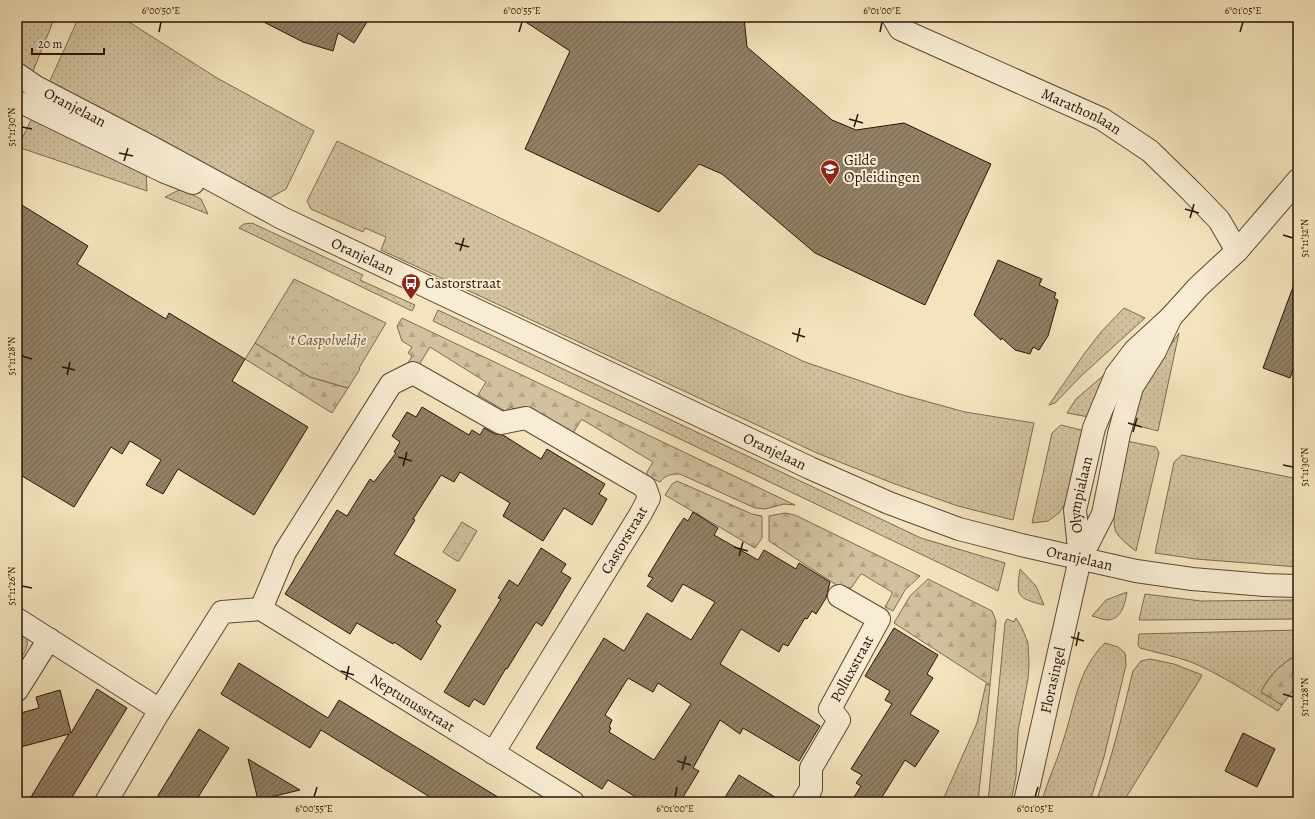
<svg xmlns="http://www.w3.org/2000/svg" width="1315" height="819" font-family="Alegreya,serif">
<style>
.grass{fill:url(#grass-dots);stroke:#7c6a53}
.forest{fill:url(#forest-firs);stroke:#7c6a53}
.park{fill:url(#park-crowns);stroke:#7c6a53}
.building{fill:url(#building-hatch);stroke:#271408;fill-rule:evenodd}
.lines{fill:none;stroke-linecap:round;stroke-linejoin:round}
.minor-casing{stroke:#5a4835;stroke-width:24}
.minor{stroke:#f8edd4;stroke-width:22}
.ticks{fill:none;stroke:#271408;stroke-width:1.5}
.labels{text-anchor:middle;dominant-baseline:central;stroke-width:4;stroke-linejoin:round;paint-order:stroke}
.street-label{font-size:15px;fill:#271408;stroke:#f8edd4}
.poi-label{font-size:15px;fill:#271408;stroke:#f8edd4;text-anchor:start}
.park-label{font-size:15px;font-style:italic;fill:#62513c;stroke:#f8edd4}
.neatline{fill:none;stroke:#271408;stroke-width:1.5}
.ticks-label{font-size:10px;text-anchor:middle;fill:#271408}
</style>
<defs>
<pattern id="grass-dots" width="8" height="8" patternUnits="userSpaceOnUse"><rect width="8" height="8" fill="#d1c19e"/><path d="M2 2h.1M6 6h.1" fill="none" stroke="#b3a587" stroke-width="1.8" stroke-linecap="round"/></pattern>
<pattern id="forest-firs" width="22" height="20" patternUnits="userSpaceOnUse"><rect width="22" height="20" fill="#d1c19e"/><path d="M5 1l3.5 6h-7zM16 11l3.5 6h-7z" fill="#b3a587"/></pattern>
<pattern id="park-crowns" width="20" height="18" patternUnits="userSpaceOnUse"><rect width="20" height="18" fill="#d1c19e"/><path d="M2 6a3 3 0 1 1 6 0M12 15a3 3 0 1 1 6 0" fill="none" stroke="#b3a587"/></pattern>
<pattern id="building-hatch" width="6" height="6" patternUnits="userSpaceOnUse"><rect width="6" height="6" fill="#928066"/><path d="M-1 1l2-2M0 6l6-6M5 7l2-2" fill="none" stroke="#776852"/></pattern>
</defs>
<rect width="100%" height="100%" fill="#f4e4bd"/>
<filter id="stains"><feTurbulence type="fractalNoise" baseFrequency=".005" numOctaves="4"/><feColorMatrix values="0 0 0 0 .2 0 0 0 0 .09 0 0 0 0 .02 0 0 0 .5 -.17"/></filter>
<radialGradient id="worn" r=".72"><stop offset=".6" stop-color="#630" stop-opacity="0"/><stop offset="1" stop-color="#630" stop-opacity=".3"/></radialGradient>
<g class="grass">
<polygon points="17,17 55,17 31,76 17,65"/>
<polygon points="79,17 121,17 217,78 314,131 286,189 270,198 48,85"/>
<polygon points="32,118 146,172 147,191 18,147"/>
<polygon points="337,141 805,362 896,393 965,412 1034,423 1013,520 958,506 895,484 817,453 381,250 386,237 365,228 363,232 311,209 307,201"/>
<polygon points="181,189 201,199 208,214 165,197"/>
<polygon points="252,223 363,275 360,280 415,305 412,311 239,228 244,224"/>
<polygon points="1124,308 1145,318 1081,376 1055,403 1049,405 1084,354 1101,332"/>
<polygon points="438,310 921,538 1005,563 998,591 433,321"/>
<polygon points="1179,333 1158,431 1131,424 1144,385 1158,363"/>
<polygon points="1112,368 1089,417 1067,413 1076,399"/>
<polygon points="1061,425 1085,431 1068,499 1059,513 1048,521 1032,523 1052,433"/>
<path d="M 1127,441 L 1156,447 L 1159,453 L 1136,551 C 1128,545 1121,540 1116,532 C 1109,517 1123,459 1127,441 Z"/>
<polygon points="1182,455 1298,479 1298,567 1196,559 1155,553 1174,462"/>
<path d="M 1020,569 L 1036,586 L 1044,605 C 1017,598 1016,597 1020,569 Z"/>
<path d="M 1127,592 C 1125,603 1122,619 1108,620 C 1103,620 1097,617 1092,616 L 1106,600 Z"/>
<polygon points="1145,594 1201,601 1298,600 1298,619 1139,620"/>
<polygon points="1016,618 1022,628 1028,643 1029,664 1028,679 1018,731 1016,776 1011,802 988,802 1005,623 1007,619 1014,622"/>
<path d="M 17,626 C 34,641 27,648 17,665 Z"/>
<path d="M 1298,630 L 1298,654 C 1280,665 1271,673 1261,692 L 1282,705 L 1278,711 C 1250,694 1222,675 1191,662 C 1175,656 1157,653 1140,648 L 1138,645 L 1139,634 Z"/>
<path d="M 1105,643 L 1118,647 L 1125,653 L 1126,665 L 1104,757 L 1091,798 L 1089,802 L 1042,802 C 1047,781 1057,762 1063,741 C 1075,706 1077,670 1105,643 Z"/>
<path d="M 1150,659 L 1174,664 L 1202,675 L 1200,679 L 1123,802 L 1096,802 C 1112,759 1122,715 1133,671 L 1141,661 Z"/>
<polygon points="986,684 990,685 978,802 942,802 977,723"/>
</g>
<g class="forest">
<path d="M 402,318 L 795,505 L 784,504 L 765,509 L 755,508 L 680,474 C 671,474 665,475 660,482 L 647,476 L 647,472 L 653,462 L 583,420 L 581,420 L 570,438 L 562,438 L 511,407 L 505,411 L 478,395 L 486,382 L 430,347 L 417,368 L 408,363 L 412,356 L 408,353 L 412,347 L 402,341 L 397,326 Z"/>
<polygon points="255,343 310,377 348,388 332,413 245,359"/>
<polygon points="677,481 752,514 762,516 762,538 755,548 665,495 672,484"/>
<polygon points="785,513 795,515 920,576 905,590 893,611 885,607 892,594 892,592 862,574 860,575 851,588 841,588 769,541 769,516"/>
<polygon points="928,579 992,611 996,621 990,685 894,623 910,596"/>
<path d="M 1298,654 L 1298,684 L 1282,705 L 1261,692 C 1271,673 1280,665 1298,654 Z"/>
</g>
<g class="park">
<polygon points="294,279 386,323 359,368 360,369 348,388 310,377 255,343"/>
<polygon points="462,522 477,531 459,561 457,561 443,552"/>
</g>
<g class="building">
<polygon points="254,17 370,17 354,43 338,33 333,51 303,42"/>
<polygon points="518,17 744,17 747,47 832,120 856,130 904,123 991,164 925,305 815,253 722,174 699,164 659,212 525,149 570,51"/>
<polygon points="17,202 88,246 77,264 166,319 169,313 245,359 232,381 308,427 254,515 178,469 163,494 146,485 161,460 130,441 122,454 111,447 74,507 17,473"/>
<polygon points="998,260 1042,279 1039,285 1056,293 1054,298 1058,300 1048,336 1039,350 1033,347 1030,354 1015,350 1002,338 1001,340 974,315"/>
<polygon points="1296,279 1298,280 1298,369 1294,367 1290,378 1263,368"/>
<polygon points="422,407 469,435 472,430 480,435 484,428 495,434 503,435 541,459 547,449 605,484 599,494 607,499 592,525 564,508 543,541 503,516 510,503 460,472 454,482 441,475 413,519 415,520 394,554 456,590 436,622 441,626 421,660 394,642 393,644 357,623 350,634 285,594 337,510 347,516 370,479 374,482 396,453 394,452 400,442 392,436 407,412 416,417"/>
<path d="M 693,512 L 718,528 L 714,535 L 758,560 L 764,550 L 796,569 L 799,563 L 830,582 L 826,598 L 816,614 L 812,611 L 807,619 L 805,618 L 788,646 L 783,644 L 779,652 L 741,629 L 720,664 L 820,726 L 799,761 L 743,728 L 740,734 L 720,720 L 693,768 L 699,771 L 680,802 L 644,802 L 608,780 L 602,789 L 536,748 L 604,638 L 624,651 L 647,613 L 691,640 L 715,602 L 683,584 L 672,602 L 647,586 L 653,578 L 648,576 L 677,528 L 684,518 L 688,521 ZM 628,678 L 653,692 L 658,683 L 691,704 L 654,760 L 609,732 L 611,728 L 609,727 L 612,720 L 605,715 Z"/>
<polygon points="541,548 566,564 561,572 571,578 542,626 536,622 507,669 506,668 484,705 474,699 469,707 444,692 501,599 498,598 509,580 518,586"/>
<polygon points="894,628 938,655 927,674 933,678 910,714 939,731 915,767 905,760 879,802 851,802 861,786 856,783 862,775 851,769 892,704 885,700 890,691 865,676"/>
<polygon points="239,663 328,718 339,700 506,802 438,802 321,730 310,748 221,694"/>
<polygon points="97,689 127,708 69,802 28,802 69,734 17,748 17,714 39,708 36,697 60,690 71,733"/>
<polygon points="199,729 229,748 195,802 154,802"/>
<polygon points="1243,733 1275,749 1257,787 1225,771"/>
<polygon points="248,759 300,790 258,800"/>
<polygon points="739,775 783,802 722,802"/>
</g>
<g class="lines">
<g class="minor-casing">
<g id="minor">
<path id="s1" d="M 893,17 L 900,29 L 1102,119 L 1150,151 L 1191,191 L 1219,220 L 1237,251"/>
<path id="s2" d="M 17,74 L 36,87 L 151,147 L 282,218 L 810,468 L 889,503 L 959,529 L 1021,545 L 1136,571 L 1192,579 L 1265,585 L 1298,586"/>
<polyline points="17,102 27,105 165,172 193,183"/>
<path id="s3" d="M 1080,559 L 1075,510 L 1094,428 L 1116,375 L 1135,350 L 1171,317 L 1198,287 L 1237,251 L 1298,180"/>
<polyline points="261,609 285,552 391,384 413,373 501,423 526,418 645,487 649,498 640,515 493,753"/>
<polyline points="17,619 160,710"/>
<polyline points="17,690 49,639"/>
<path id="s4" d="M 106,802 L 160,710 L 222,612 L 261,609 L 573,802"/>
<path id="s5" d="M 803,802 L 811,789 L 811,768 L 839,720 L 830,709 L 879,619 L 839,596"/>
<path id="s6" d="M 1025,802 L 1080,559 L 1103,514 L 1119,434 L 1132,387 L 1155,351 L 1171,317"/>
</g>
</g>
<use href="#minor" class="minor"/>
</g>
<path class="ticks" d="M 159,32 L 161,22M 519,32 L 522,22M 880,32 L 882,22M 1240,32 L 1243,22M 849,119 L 863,123M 22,127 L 32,129M 854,127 L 858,114M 119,153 L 133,156M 124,161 L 128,148M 1185,209 L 1199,213M 1190,218 L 1194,204M 1283,235 L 1293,238M 455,243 L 469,247M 460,251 L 464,238M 792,333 L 805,337M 797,342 L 800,328M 22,356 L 32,359M 62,367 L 75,370M 67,375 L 70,362M 1128,423 L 1142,427M 1133,432 L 1137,418M 398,457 L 412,461M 1283,465 L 1293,467M 403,466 L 407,452M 734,547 L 748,551M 739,556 L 743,542M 22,586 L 32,588M 1071,637 L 1084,641M 1076,646 L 1079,632M 341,671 L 354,675M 346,680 L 349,666M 1283,694 L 1293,697M 677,761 L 691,765M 682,770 L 686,756M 314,797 L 317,787M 675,797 L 677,787M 1035,797 L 1038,787"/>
<defs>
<g id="university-pin" transform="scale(1)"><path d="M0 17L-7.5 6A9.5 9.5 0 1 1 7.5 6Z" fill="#8f2418" stroke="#f8edd4"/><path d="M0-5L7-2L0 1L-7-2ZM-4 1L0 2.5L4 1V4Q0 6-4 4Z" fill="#fff"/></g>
<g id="bus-pin" transform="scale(1)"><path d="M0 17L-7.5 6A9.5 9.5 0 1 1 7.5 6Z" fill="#8f2418" stroke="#f8edd4"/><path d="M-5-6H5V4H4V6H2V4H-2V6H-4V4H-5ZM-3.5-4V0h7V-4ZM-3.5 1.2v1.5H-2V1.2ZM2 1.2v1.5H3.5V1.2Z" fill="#fff"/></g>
</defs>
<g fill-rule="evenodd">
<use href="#university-pin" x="830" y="169"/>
<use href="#bus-pin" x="411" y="283"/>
</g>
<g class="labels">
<g class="street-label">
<text stroke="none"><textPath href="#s2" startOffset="67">Oranjelaan</textPath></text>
<text stroke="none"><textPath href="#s1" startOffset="213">Marathonlaan</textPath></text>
<text stroke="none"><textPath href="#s2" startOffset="391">Oranjelaan</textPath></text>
<text stroke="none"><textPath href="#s2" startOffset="847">Oranjelaan</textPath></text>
<text stroke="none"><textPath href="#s3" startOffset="65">Olympialaan</textPath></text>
<text transform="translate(624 540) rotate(-59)">Castorstraat</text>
<text stroke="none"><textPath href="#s2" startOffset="1171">Oranjelaan</textPath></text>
<text stroke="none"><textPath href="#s5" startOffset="152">Polluxstraat</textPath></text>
<text stroke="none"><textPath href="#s6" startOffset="125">Florasingel</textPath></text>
<text stroke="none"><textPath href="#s4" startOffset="440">Neptunusstraat</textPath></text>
</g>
<g class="poi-label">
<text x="844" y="160">Gilde<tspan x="844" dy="17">Opleidingen</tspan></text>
<text x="425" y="283">Castorstraat</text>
</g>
<g class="park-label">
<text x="327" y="340">'t Caspolveldje</text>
</g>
</g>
<rect width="1315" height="819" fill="none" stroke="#f4e4bd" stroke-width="44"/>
<path d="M32 48v6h72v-6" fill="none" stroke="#271408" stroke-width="2"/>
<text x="38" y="48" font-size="12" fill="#271408" stroke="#f8edd4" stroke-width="3" paint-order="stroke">20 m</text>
<rect x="22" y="22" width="1271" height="775" class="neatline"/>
<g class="ticks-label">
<text x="161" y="14">6°00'50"E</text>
<text x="522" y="14">6°00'55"E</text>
<text x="882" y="14">6°01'00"E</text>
<text x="1243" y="14">6°01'05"E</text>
<text transform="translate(11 127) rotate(-90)" y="4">51°11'30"N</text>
<text transform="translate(1304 238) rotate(-90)" y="4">51°11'32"N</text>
<text transform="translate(11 356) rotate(-90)" y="4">51°11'28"N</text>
<text transform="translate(1304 467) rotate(-90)" y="4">51°11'30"N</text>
<text transform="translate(11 586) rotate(-90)" y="4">51°11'26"N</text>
<text transform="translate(1304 697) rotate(-90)" y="4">51°11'28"N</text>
<text x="314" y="812">6°00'55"E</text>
<text x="675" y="812">6°01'00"E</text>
<text x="1035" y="812">6°01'05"E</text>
</g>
<rect width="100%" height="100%" filter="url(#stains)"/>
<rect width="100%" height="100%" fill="url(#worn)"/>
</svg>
